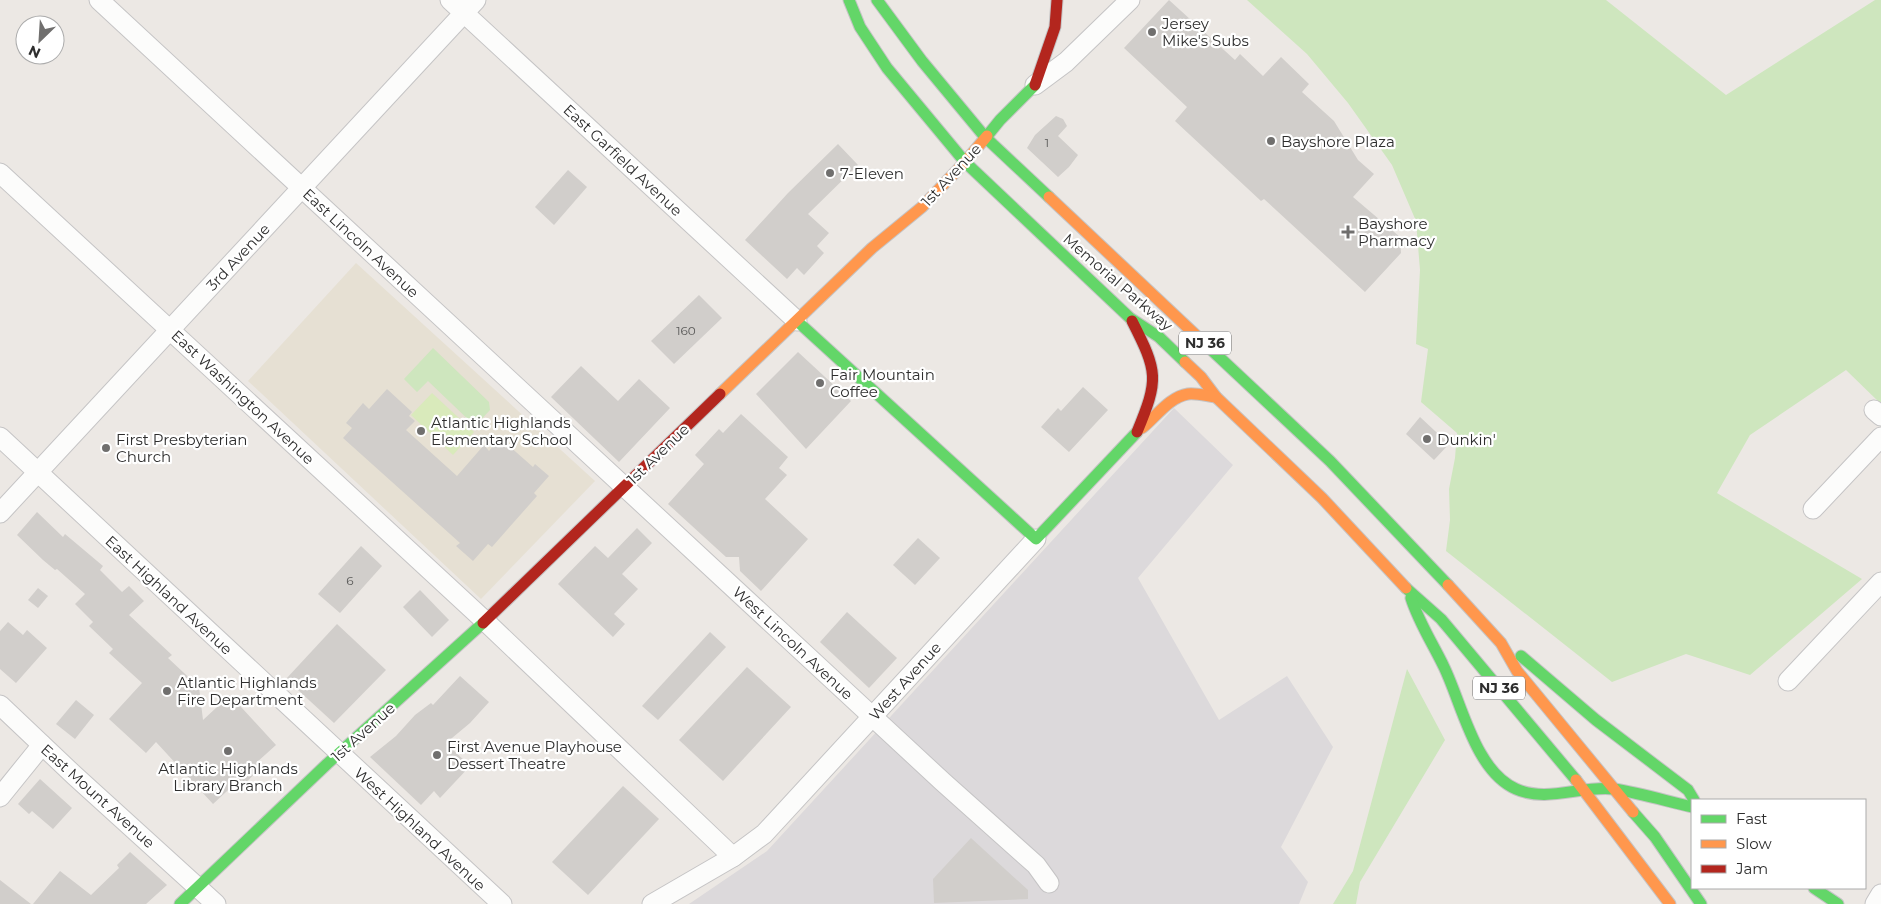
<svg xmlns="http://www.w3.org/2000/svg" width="1881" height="904" font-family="Montserrat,sans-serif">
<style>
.industrial{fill:#dcd9db}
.education{fill:#e6e0d3}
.green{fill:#cee6be}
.pitch{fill:#d9eabb}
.building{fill:#d1cecb}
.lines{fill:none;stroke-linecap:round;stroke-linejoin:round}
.street-casing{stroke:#c5c4c5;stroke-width:21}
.fast-casing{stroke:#c5c4c5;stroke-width:13}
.slow-casing{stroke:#c5c4c5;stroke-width:13}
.jam-casing{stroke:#c5c4c5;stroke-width:13}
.street{stroke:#fcfcfb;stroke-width:19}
.fast{stroke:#63d668;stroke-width:11}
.slow{stroke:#ff974d;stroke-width:11}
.jam{stroke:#b3261e;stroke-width:11}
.poi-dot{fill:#706f6e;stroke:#fff;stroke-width:2}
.labels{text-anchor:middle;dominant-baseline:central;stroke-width:4.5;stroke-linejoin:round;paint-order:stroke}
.number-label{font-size:12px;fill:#585857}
.shield{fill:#fff;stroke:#6d6d6d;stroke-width:1}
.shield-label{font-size:14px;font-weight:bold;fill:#2e2e2e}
.poi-label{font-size:15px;fill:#2e2e2e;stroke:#fff;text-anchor:start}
.street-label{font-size:15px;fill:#2e2e2e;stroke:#fff}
</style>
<rect width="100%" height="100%" fill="#ece8e4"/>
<polygon class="industrial" points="1174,408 1233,465 1138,578 1219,720 1287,676 1333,747 1281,847 1308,882 1299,904 689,904 767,851"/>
<polygon class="education" points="356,263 595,481 481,599 248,381"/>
<g class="green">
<polygon points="1247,0 1606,0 1726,95 1875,0 1881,0 1881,404 1846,370 1750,435 1717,493 1862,579 1750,675 1686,654 1612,682 1446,551 1450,520 1449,489 1455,458 1457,433 1421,402 1428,349 1416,344 1420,270 1416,221 1392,165 1348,103 1307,54"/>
<polygon points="433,348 489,402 490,410 475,426 428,381 417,392 404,379"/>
<polygon points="1407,669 1445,740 1360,882 1356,904 1333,904 1353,871"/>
</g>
<polygon class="pitch" points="432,393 474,432 453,455 411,415"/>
<g class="building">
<polygon points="1169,0 1235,60 1240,54 1263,76 1281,57 1309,84 1302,92 1334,121 1358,160 1374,174 1353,197 1400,237 1401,253 1365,292 1264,199 1261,201 1175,121 1187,107 1124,48"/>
<polygon points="1056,116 1063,119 1067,126 1058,136 1078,155 1069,167 1058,177 1027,148 1035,135"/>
<polygon points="838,144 858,165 808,214 829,233 817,246 824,253 804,275 797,268 787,279 745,240 788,193"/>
<polygon points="568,170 587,187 554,225 535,207"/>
<polygon points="699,295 722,318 674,364 651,341"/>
<polygon points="798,352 851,401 806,449 756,394"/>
<polygon points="581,366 618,401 639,379 670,408 619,462 551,397"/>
<polygon points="1083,387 1108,410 1069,452 1041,427 1058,408 1061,411"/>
<polygon points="387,389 412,412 409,416 415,421 406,430 457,476 484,445 489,451 500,438 533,467 535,464 549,476 534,493 537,496 492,547 488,544 473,561 456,546 460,543 343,438 352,428 346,423 363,403 369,409"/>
<polygon points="741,414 788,457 779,468 787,475 765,499 808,539 761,591 740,571 739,557 726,557 668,504 704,464 695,455 719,429 723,433"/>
<polygon points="1420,417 1449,444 1434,460 1406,434"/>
<polygon points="37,512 63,537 65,534 103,566 100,570 122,592 129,586 144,601 129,615 172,655 168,658 199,687 203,720 230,695 276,745 256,763 261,768 243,785 239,780 213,804 156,742 146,753 109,719 142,683 109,653 113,649 89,626 93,622 75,604 85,594 57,569 55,570 43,560 17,535"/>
<polygon points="637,528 652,543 622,574 638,589 614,614 625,624 613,637 558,584 595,546 608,558"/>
<polygon points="918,538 940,558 915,585 893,565"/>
<polygon points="361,546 382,566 340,613 318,594"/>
<polygon points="38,588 48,596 38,608 28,600"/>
<polygon points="420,590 449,620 432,637 403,607"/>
<polygon points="847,612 897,658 869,688 820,642"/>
<polygon points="8,622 23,635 27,630 47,648 16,683 0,669 0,631"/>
<polygon points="337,624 386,670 334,723 286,679"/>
<polygon points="710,632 726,647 658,720 642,706"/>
<polygon points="747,667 791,707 723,781 679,740"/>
<polygon points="460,676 489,702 470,723 446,743 470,766 440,798 434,791 421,805 370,757 396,736 415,715 431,703 433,705"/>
<polygon points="76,700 94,715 75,739 56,724"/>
<polygon points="40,779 72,808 53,829 32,811 29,814 18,804"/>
<polygon points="623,786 659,819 588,895 552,862"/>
<polygon points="971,838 1028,890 1028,899 934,903 933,879"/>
<polygon points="130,852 167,885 146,904 33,904 60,871 91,895 119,868 117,865"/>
<polygon points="0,880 31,904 0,904"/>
</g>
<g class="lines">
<g class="street-casing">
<g id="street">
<polyline points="99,0 943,782 1036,865 1049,883"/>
<polyline points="450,0 797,321"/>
<polyline points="1035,85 1066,62 1130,0"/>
<polyline points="0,173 485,621 733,857"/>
<polyline points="1874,410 1881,416"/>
<polyline points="0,437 502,904"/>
<polyline points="1813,509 1881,437"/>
<polyline points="0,513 476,0"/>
<polyline points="1788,681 1881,582"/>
<polyline points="0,705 75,776 216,904"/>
<polyline points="0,797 42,745"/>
<polyline points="652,904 733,857 764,834 1036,539"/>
<polyline points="1875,904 1881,894"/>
</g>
</g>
<g class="fast-casing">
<g id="fast">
<polyline points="849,0 860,27 887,68 965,162 1130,318 1159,337 1185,362"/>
<polyline points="877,0 922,61 985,137 1049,197"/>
<polyline points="987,136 1000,120 1035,85"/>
<polyline points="797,321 1036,539 1137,432"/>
<polyline points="1202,341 1330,461 1448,585"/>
<polyline points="1406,588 1441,619 1576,780"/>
<path d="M 1411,598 C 1419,623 1433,644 1444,667 C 1462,704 1475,771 1516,789 C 1547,803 1582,785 1614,789 C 1640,793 1666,801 1692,807"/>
<polyline points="1521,656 1596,720 1688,790 1694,800"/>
<polyline points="1633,812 1655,837 1701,904"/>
<polyline points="1814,888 1838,904"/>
<polyline points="180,904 327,764 483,623"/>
</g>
</g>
<g class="slow-casing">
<g id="slow">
<polyline points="1049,197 1202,341"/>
<polyline points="1185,362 1201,377 1216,397 1322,498 1406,588"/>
<polyline points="720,394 872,248 922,207 965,162 987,136"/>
<path d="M 1142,428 C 1156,417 1169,397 1188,394 C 1197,393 1207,396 1216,397"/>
<polyline points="1448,585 1501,643 1517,671 1633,812"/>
<polyline points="1576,780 1670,904"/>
</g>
</g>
<g class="jam-casing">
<g id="jam">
<polyline points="1035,85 1055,27 1057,0"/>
<path d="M 1132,321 C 1158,372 1159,379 1137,432"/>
<polyline points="483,623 720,394"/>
</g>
</g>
<use href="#street" class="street"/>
<use href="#fast" class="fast"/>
<use href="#slow" class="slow"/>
<use href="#jam" class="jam"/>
</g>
<g class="poi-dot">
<circle cx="1152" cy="32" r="5"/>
<circle cx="1271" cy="141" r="5"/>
<circle cx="830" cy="173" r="5"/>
<path d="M1345.5 224.5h5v5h5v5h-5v5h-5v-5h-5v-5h5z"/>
<circle cx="820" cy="383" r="5"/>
<circle cx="421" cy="431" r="5"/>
<circle cx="1427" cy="439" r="5"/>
<circle cx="106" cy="448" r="5"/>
<circle cx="167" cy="691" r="5"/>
<circle cx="228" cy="751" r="5"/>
<circle cx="437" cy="755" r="5"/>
</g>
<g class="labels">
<g class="number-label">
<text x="1047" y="142">1</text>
<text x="686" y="330">160</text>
<text x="350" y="580">6</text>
</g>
<g class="shield">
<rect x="1179" y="331.5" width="52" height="23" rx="4"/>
<rect x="1473" y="676.5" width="52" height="23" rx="4"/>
</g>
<g class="shield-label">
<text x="1205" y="343">NJ 36</text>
<text x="1499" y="688">NJ 36</text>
</g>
<g class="poi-label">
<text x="1162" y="23">Jersey<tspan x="1162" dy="17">Mike's Subs</tspan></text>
<text x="1281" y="141">Bayshore Plaza</text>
<text x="840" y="173">7-Eleven</text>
<text x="1358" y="223">Bayshore<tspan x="1358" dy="17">Pharmacy</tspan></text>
<text x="830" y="374">Fair Mountain<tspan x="830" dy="17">Coffee</tspan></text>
<text x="431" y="422">Atlantic Highlands<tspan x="431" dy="17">Elementary School</tspan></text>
<text x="116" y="439">First Presbyterian<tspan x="116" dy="17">Church</tspan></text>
<text x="1437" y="439">Dunkin'</text>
<text x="177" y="682">Atlantic Highlands<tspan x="177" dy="17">Fire Department</tspan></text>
<text x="447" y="746">First Avenue Playhouse<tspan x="447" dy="17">Dessert Theatre</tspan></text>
<text x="228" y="768" text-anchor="middle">Atlantic Highlands<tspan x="228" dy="17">Library Branch</tspan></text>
</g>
<g class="street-label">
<text transform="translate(623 160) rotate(43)">East Garfield Avenue</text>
<text transform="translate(951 175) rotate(-47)">1st Avenue</text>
<text transform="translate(361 243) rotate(43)">East Lincoln Avenue</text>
<text transform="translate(238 257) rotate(-47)">3rd Avenue</text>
<text transform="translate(1118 282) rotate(41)">Memorial Parkway</text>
<text transform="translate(243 397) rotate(43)">East Washington Avenue</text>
<text transform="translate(658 454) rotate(-44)">1st Avenue</text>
<text transform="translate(169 595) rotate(43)">East Highland Avenue</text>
<text transform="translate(793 643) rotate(43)">West Lincoln Avenue</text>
<text transform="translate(905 681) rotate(-48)">West Avenue</text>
<text transform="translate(363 732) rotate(-42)">1st Avenue</text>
<text transform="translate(98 796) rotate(42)">East Mount Avenue</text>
<text transform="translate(420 829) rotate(43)">West Highland Avenue</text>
</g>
</g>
<rect x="1691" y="799" width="175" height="90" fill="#ffffff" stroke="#ababab"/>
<rect x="1701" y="815" width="25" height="8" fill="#63d668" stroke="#ababab"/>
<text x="1736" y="824" font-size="15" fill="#2e2e2e">Fast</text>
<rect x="1701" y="840" width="25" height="8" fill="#ff974d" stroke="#ababab"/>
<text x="1736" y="849" font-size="15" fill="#2e2e2e">Slow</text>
<rect x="1701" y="865" width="25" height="8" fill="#b3261e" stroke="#ababab"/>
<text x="1736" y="874" font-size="15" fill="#2e2e2e">Jam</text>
<g transform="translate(40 40) rotate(205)"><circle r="24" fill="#ffffff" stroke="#ababab"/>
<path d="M0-4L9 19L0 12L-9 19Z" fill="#706f6e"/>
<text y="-8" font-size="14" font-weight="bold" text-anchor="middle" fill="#2e2e2e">N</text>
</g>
</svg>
